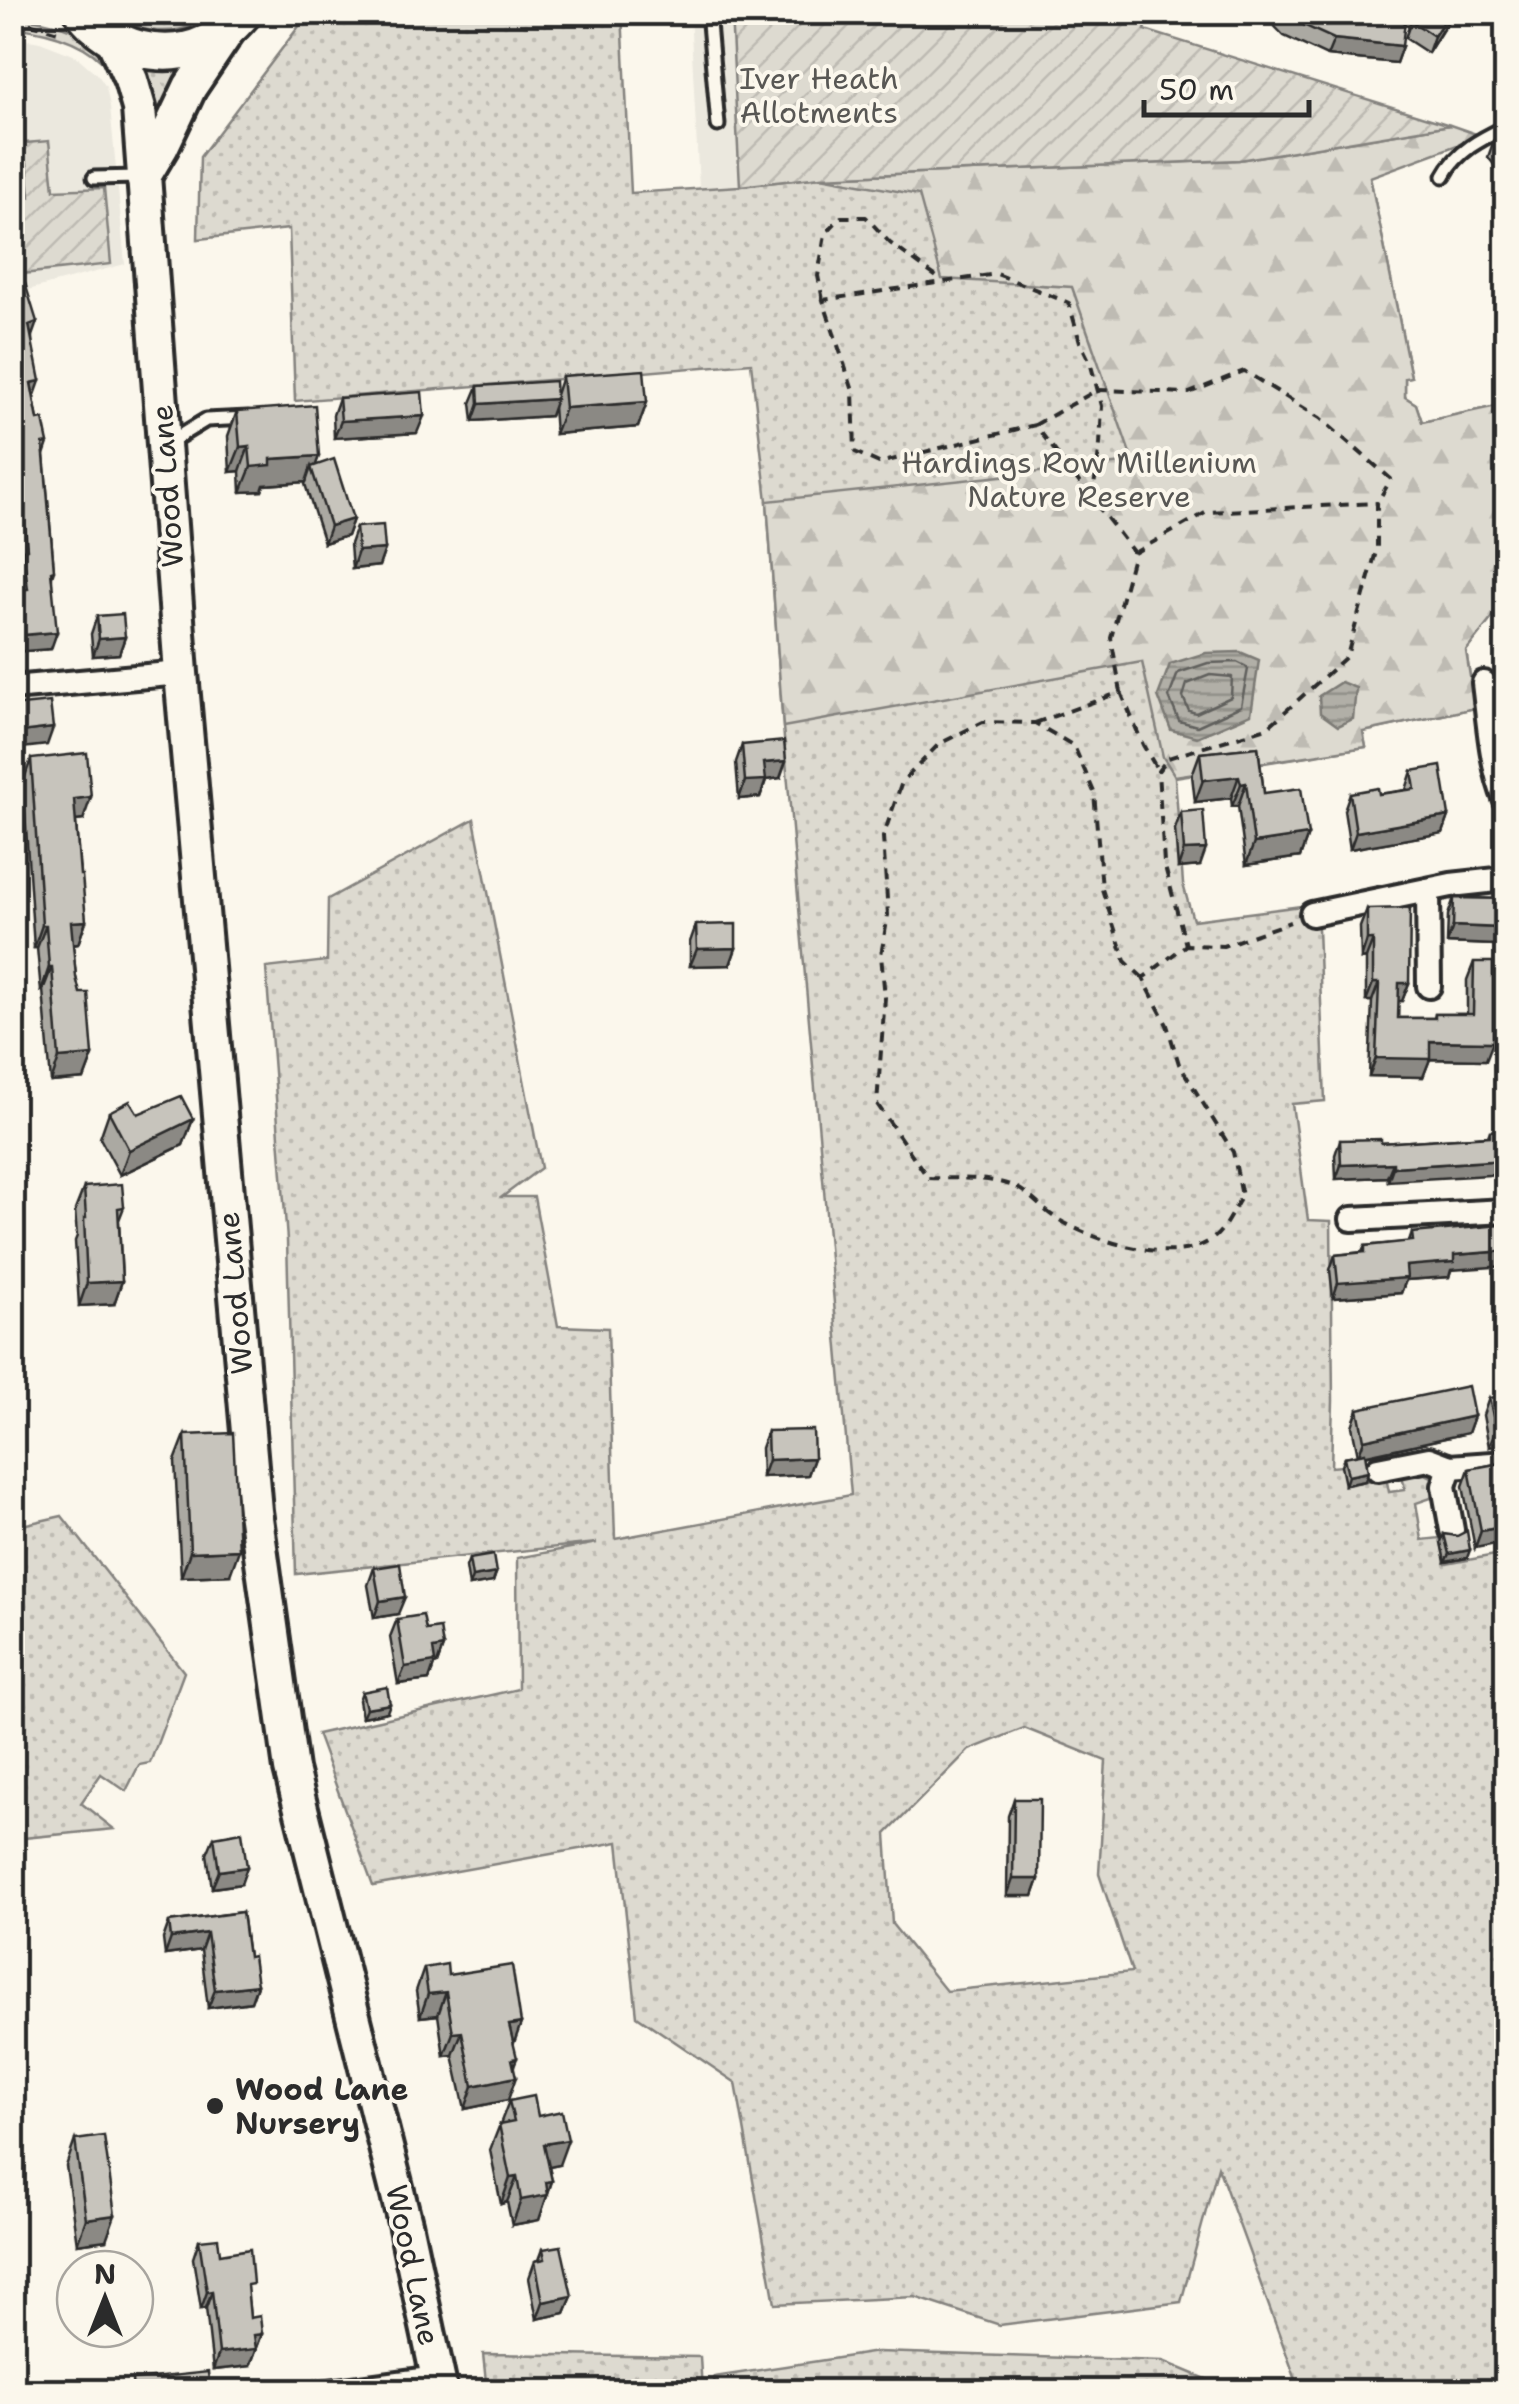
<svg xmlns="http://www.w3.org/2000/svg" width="1519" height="2404" font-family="'Shantell Sans',sans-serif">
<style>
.built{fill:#ebe8de}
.grass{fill:url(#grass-dots);stroke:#84827e;stroke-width:2.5;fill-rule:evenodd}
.forest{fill:url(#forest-firs);stroke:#84827e;stroke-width:2.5}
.garden{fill:url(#garden-furrows);stroke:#84827e;stroke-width:2.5}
.water{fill:url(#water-rules);stroke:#7b7a75;stroke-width:2.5}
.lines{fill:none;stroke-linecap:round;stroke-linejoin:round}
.shore{stroke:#61605d;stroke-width:2.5}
.lane-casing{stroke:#2b2b2b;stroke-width:19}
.street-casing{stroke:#2b2b2b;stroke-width:30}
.secondary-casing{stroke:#2b2b2b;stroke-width:40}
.primary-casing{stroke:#2b2b2b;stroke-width:42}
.path{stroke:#2b2b2b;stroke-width:4;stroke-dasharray:10 8;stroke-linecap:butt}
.lane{stroke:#fbf7ec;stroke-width:11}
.street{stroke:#fbf7ec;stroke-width:22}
.secondary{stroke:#fbf7ec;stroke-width:32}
.primary{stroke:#fbf7ec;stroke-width:35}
.wall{fill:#aba9a2;stroke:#2b2b2b;stroke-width:2.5}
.shaded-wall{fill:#8b8984;stroke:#2b2b2b;stroke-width:2.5}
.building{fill:#c7c4bc;stroke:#2b2b2b;stroke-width:2.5}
.poi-dot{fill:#2b2b2b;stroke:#fbf7ec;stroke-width:4}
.labels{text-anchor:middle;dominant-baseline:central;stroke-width:8;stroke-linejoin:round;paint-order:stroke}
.park-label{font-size:30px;fill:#585754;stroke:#fbf7ec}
.street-label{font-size:30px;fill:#2b2b2b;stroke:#fbf7ec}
.poi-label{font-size:30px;font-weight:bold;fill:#2b2b2b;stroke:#fbf7ec;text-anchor:start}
</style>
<defs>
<pattern id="grass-dots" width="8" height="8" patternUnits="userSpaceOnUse" patternTransform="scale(2.5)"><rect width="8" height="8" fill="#dddad0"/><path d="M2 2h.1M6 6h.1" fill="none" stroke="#bebbb3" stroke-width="1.8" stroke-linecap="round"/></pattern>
<pattern id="forest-firs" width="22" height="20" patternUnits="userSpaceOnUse" patternTransform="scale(2.5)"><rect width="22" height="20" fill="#dddad0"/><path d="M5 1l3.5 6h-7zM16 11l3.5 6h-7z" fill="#bebbb3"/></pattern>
<pattern id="garden-furrows" width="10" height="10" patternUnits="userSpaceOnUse" patternTransform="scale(2.5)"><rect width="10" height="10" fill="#dddad0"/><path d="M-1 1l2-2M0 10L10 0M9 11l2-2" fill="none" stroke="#bebbb3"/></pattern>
<pattern id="water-rules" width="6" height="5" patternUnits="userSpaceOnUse" patternTransform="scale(2.5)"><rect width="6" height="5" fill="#b1afa7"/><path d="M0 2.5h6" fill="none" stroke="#908f88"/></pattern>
</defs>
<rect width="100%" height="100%" fill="#fbf7ec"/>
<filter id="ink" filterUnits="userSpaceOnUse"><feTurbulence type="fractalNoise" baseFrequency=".01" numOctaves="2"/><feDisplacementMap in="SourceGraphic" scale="20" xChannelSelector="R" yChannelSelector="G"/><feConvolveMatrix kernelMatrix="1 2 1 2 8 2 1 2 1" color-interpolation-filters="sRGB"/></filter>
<g filter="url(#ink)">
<g class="built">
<polygon points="690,13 731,13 740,186 699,188"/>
<polygon points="12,37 40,42 76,56 98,75 106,87 110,106 125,264 13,294"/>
</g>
<g class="grass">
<path d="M 109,13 L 216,13 C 209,17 202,22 195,25 C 168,36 131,32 109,13 Z"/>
<path d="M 309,13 L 622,13 L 631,193 L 740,186 L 821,177 L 1239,160 L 1450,125 L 1370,177 L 1411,377 L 1405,378 L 1405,397 L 1416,404 L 1422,422 L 1506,404 L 1506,600 L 1466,651 L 1475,708 L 1363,732 L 1366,747 L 1175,777 L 1183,884 L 1193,920 L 1317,904 L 1325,1101 L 1292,1104 L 1308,1220 L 1331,1221 L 1333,1401 L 1331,1467 L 1342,1466 L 1347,1485 L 1386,1477 L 1389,1492 L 1405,1490 L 1402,1475 L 1419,1471 L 1432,1477 L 1434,1489 L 1431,1498 L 1416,1503 L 1422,1540 L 1440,1538 L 1446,1564 L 1506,1553 L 1506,2391 L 1300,2391 L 1218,2167 L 1181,2302 L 1000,2325 L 915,2297 L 775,2304 L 736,2083 L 637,2016 L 618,1842 L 373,1886 L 317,1734 L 518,1689 L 517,1558 L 597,1543 L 296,1574 L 287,1240 L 266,968 L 327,961 L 328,899 L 474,819 L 541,1168 L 502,1197 L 534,1197 L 558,1326 L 608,1328 L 615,1539 L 851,1495 L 783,727 L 767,501 L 751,363 L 295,401 L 289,229 L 198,239 L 200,157 ZM 1024,1728 L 1106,1761 L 1099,1874 L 1132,1972 L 946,1991 L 892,1924 L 886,1834 L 969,1750 Z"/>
<path d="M 12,17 C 44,20 85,27 105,56 C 112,65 115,81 119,92 C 116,85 113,76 109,70 C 88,41 46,31 13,27 Z"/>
<polygon points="144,61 185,62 157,123"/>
<polygon points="27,162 30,198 13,199 13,163"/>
<polygon points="62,1516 184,1672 150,1763 139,1765 126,1791 101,1774 81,1803 114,1829 13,1839 13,1527"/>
<polygon points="877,2352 1163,2361 1235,2391 715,2391 714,2377"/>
<polygon points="483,2354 700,2357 702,2391 487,2391"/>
</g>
<polygon class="forest" points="1450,125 1482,136 1370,177 1411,377 1405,378 1405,397 1416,404 1422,422 1506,404 1506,600 1466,651 1475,708 1363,732 1366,747 1175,776 1163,757 1142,662 783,727 767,501 1133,462 1072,287 942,279 919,195 821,177 1239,160"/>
<g class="garden">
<polygon points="731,13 1150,13 1145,30 1450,125 1239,160 821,177 740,186"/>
<polygon points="49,141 54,190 104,188 111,264 13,275 13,199 30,197 27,163 13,163 13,144"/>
</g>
<g class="water">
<polygon points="1240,652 1259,660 1251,714 1197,737 1171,730 1158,696 1170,664 1206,653"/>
<polygon points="1341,682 1356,688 1353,719 1338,726 1320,713 1319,696"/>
</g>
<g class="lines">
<g class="shore">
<polygon points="1237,662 1245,666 1248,669 1241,706 1197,726 1179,721 1169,697 1178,673 1208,663"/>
<polygon points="1210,675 1232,677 1231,697 1196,713 1189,711 1183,697 1187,684"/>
</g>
<g class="lane-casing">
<g id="lane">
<polyline points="708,12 718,125"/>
<path d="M 1444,176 C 1457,151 1481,139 1506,127"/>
<polyline points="94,178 139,177"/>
<polyline points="168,443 206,420 248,418"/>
<polyline points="287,2392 433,2373"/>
</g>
</g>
<g class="street-casing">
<g id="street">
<path d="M 1484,683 C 1489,722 1491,765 1506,801"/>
<polyline points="12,688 181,673"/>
<polyline points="1428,890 1429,986"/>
<polyline points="1312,914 1451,885 1506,879"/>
<polyline points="1352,1219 1506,1211"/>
<polyline points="1450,1467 1444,1486 1452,1530"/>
<polyline points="1378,1469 1429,1459 1450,1467 1506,1463"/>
</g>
</g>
<g class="secondary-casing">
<g id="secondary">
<polyline points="113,40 131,80 139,108 181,673 255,1511 291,1769 405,2223 441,2392"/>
<polyline points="143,178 162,146 190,87 229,29"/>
</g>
</g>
<g class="primary-casing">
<path id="primary" d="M 83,12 C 110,49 165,63 207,43 C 222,36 233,25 244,12"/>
</g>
<g class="path">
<polyline points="12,25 32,24 61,33"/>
<polyline points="823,300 818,276 825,234 841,217 866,217 890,243 942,281"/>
<polyline points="1035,425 1097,390 1189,393 1244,371 1320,418 1391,479 1377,503"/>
<polyline points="1092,500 1100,445 1102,406 1090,362 1080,342 1069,303 997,274 823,300 853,391 855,452 879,463 1035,425 1134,553"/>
<polyline points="1121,692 1143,745 1157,769"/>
<polyline points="1035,723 1121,692 1111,638 1134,553 1207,512 1377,503 1377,548 1347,656 1267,728 1168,758 1158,771 1164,863 1186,945"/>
<path d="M 1143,978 L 1125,961 L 1102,889 L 1094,792 L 1074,746 L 1035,723 L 983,722 L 939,744 L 902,782 L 883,837 L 888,915 L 881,955 L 885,997 L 877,1104 L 928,1178 C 956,1179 986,1176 1013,1186 C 1029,1192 1041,1209 1056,1218 C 1093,1241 1181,1270 1217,1235 C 1227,1225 1234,1208 1242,1196 L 1233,1152 L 1179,1064 L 1167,1025 L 1143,978 L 1186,945 L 1223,946 L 1290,922"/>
</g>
<use href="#lane" class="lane"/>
<use href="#street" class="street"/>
<use href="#secondary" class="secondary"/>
<use href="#primary" class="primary"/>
</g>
<g class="wall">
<polygon points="1261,12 1342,12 1402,46 1396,63 1327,56 1284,36"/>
<polygon points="1452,15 1428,53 1405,38 1411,21"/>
<polygon points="1506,130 1506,180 1488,157 1494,140"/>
<polygon points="12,287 32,337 34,398 38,420 48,443 44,455 54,570 52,576 51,649 12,652 12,591 20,590 17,567 20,558 17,532 12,533"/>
<polygon points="562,376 647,402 638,427 555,434 553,406 550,416 473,421 471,403 478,386 556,395"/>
<polygon points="339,398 417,433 334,438 333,415"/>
<polygon points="237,411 319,456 315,466 353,519 347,536 324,543 305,484 306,482 264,485 262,491 241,492 240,471 230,472 228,436"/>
<polygon points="356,527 385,549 379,566 352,569 350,544"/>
<polygon points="97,616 125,637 119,654 93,656 91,634"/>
<polygon points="742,745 780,778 766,780 760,797 739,799 736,762"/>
<polygon points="1258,747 1264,793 1308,835 1300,857 1246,865 1238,806 1232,806 1231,798 1195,802 1192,775 1200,753"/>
<polygon points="31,759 83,820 76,821 80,875 86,921 78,944 73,945 76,977 93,1055 84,1079 51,1082 43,990 41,991 37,948 34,948 23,782"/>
<polygon points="1412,771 1449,816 1443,833 1350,849 1344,810 1350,793 1379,794 1406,790"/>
<polygon points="1181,812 1200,866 1178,868 1175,829"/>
<polygon points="1454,898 1506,899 1506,949 1496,949 1496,945 1447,943 1448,915"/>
<polygon points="1367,909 1409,983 1402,1001 1398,1001 1398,1018 1434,1018 1435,1014 1467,1014 1467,980 1474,962 1486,1060 1430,1059 1423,1077 1369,1076 1372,1001 1366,1001 1366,958 1361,959 1360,927"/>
<polygon points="696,925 736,948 730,965 690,966 690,942"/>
<polygon points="109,1112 138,1114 193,1119 183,1145 120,1175 100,1138"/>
<polygon points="1506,1130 1388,1181 1387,1177 1336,1179 1335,1155 1340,1140 1381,1143 1488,1136 1490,1131"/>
<polygon points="84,1187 124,1207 119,1220 122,1281 114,1304 79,1306 75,1241 77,1236 75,1210"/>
<polygon points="1412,1233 1451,1270 1449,1277 1406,1280 1401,1293 1333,1298 1330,1270 1335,1255 1362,1252 1365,1246 1409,1242"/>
<polygon points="1489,1398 1506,1443 1489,1447 1483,1415"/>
<polygon points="1358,1409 1474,1416 1468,1433 1365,1456 1365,1481 1345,1485 1341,1466 1344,1457 1358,1455 1352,1426"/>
<polygon points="767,1431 814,1458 808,1475 762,1477 761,1448"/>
<polygon points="185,1435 230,1575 181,1577 175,1461"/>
<polygon points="1506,1462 1475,1548 1463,1486 1469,1469"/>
<polygon points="1444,1534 1467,1558 1445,1562 1441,1542"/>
<polygon points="469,1559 496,1573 493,1582 469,1586 466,1567"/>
<polygon points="374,1568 398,1614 374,1618 368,1585"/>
<polygon points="397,1619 426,1630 443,1647 437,1664 434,1665 429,1680 398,1684 390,1637"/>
<polygon points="362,1692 387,1712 362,1717 359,1700"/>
<polygon points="1014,1799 1039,1879 1033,1896 1007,1896 1008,1816"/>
<polygon points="214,1837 241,1884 212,1888 207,1854"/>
<polygon points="242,1912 248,1957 257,1985 251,2002 208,2008 201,1950 165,1955 163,1939 169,1922"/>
<polygon points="424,1968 448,1975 521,2023 513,2044 514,2066 508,2100 465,2109 453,2055 444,2056 438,2015 420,2017 416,1991"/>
<polygon points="509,2101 538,2116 559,2165 549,2167 552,2181 539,2220 512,2225 507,2202 501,2204 490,2150"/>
<polygon points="75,2140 106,2240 77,2244 66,2166"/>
<polygon points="199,2240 220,2254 248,2299 250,2318 262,2334 250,2366 213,2370 206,2308 201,2309 193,2258"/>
<polygon points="543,2249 572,2296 565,2313 537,2319 529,2278 535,2261 539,2260"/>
</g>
<g class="shaded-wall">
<polygon points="1449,12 1453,12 1428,53 1434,36"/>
<polygon points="1334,39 1402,46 1396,63 1327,56"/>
<polygon points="37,322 31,339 29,325"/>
<polygon points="40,381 34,398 31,383"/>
<polygon points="556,399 550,416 473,421 479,404"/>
<polygon points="647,402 638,427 555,434 565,408"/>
<polygon points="424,416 417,433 334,438 341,421"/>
<polygon points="249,446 240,471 230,472 240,447"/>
<polygon points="319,456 313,473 311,467 306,482 264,485 262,491 241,492 251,467 271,459"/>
<polygon points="24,515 17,532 12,533 12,516"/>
<polygon points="353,519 347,536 324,543 330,526"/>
<polygon points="385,549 379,566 352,569 358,551"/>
<polygon points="57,632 51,649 12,652 12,636"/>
<polygon points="125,637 119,654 93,656 99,639"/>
<polygon points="53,728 47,745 12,749 12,733"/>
<polygon points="786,761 780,778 766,780 760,797 739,799 745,781 764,763"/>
<polygon points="1239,776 1231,798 1195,802 1203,780"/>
<polygon points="1246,783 1238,806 1232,806 1241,784"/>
<polygon points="91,797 83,820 66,822 74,799"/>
<polygon points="1449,816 1443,833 1350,849 1356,832"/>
<polygon points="1308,835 1300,857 1246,865 1254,843"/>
<polygon points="1206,849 1200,866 1178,868 1184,850"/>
<polygon points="86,921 78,944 62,946 71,922"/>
<polygon points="42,925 46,925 37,948 34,948"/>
<polygon points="1453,926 1502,928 1496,945 1447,943"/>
<polygon points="1502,932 1506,932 1506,949 1496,949"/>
<polygon points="1367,940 1373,940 1366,958 1361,959"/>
<polygon points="736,948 730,965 690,966 697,949"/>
<polygon points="49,967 52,967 43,990 41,991"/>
<polygon points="1373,983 1379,983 1372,1001 1366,1001"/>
<polygon points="1399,983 1409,983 1402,1001 1392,1001"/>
<polygon points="1430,1041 1493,1042 1486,1060 1430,1059 1423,1077 1369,1076 1376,1058"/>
<polygon points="93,1055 84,1079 51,1082 59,1058"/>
<polygon points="193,1119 183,1145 120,1175 129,1150"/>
<polygon points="1506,1160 1506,1174 1388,1181 1393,1167"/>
<polygon points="1393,1163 1387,1177 1336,1179 1341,1165"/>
<polygon points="1506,1251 1506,1266 1451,1270 1449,1277 1406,1280 1401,1293 1333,1298 1338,1283 1454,1255"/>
<polygon points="122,1281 114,1304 79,1306 87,1283"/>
<polygon points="1474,1416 1468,1433 1358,1457 1364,1440"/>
<polygon points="1506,1427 1506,1443 1489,1447 1496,1430"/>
<polygon points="814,1458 808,1475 762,1477 768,1460"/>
<polygon points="1368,1472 1365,1481 1345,1485 1348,1476"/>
<polygon points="1506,1526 1506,1542 1475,1548 1481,1531"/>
<polygon points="239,1550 230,1575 181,1577 190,1552"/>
<polygon points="1470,1550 1467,1558 1445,1562 1449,1554"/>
<polygon points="496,1573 493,1582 469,1586 472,1577"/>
<polygon points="405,1597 398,1614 374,1618 380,1601"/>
<polygon points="443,1647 437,1664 434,1665 429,1680 398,1684 405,1667 433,1649"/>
<polygon points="390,1704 387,1712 362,1717 366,1708"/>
<polygon points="247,1867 241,1884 212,1888 219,1871"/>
<polygon points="1013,1879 1039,1879 1033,1896 1007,1896"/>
<polygon points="207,1933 201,1950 165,1955 171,1938"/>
<polygon points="257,1985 251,2002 208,2008 215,1990"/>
<polygon points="446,1992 438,2015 420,2017 428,1994"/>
<polygon points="521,2023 513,2046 509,2025"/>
<polygon points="462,2032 453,2055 444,2056 453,2033"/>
<polygon points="517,2058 509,2078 516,2077 508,2100 465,2109 473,2086 512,2059"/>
<polygon points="568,2140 559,2165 535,2170 544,2144"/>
<polygon points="517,2177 507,2202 501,2204 510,2178"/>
<polygon points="552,2181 539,2220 512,2225 521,2200 546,2182"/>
<polygon points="115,2215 106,2240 77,2244 86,2219"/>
<polygon points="212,2291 206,2308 201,2309 207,2292"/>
<polygon points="572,2296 565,2313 537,2319 543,2302"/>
<polygon points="262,2334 250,2366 213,2370 219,2353 254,2335"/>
</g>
<g class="building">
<polygon points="1283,12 1342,12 1347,15 1405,21 1402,46 1334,39 1290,19"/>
<polygon points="1417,12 1449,12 1434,36 1411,21"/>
<polygon points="1506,130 1506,155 1494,140"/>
<polygon points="25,283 37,322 29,325 40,381 31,383 38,420 43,419 48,443 43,444 54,570 51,571 57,632 12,636 12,591 28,589 23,550 27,549 24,515 12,516 12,497 17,496 15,466 19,466 12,434 12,287"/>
<polygon points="644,370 647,402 565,408 562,376"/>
<polygon points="555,381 556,399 479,404 478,386"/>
<polygon points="422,392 424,416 341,421 339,398"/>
<polygon points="315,405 319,456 271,459 271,465 251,467 249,446 240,447 237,411"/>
<polygon points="334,459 353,519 330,526 311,467"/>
<polygon points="383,525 385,549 358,551 356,527"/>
<polygon points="123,614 125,637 99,639 97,616"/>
<polygon points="50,702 53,728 12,733 12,706"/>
<polygon points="784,741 786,761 764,763 766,780 745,781 742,745"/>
<polygon points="1258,747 1264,793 1301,788 1308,835 1254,843 1246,783 1241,784 1239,776 1203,780 1200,753"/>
<polygon points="87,753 91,797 74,799 80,875 82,875 86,921 71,922 76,977 80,993 88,993 93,1055 59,1058 52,967 49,967 46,925 42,925 31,759"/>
<polygon points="1441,766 1449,816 1356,832 1350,793 1378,788 1379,794 1415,789 1412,771"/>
<polygon points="1203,810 1206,849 1184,850 1181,812"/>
<polygon points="1454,898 1506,899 1506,932 1502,932 1502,928 1453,926"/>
<polygon points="1410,908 1409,983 1399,983 1398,1018 1435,1018 1435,1014 1473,1014 1474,962 1493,962 1493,1042 1430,1041 1430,1059 1376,1058 1379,983 1373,983 1373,940 1367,940 1367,909"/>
<polygon points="736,924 736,948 697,949 696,925"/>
<polygon points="181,1096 193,1119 129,1150 109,1112 130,1101 138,1114"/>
<polygon points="1506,1130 1506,1160 1393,1167 1393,1163 1341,1165 1340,1140 1381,1139 1381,1143 1411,1141 1490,1136 1490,1131"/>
<polygon points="122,1184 124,1207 118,1208 122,1281 87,1283 84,1218 86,1218 84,1187"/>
<polygon points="1501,1225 1506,1225 1506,1251 1454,1255 1454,1262 1406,1266 1407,1278 1338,1283 1335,1255 1365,1252 1365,1246 1413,1241 1412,1233"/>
<polygon points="1468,1386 1474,1416 1364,1440 1358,1409"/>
<polygon points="1506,1395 1506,1427 1496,1430 1489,1398"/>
<polygon points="813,1430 814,1458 768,1460 767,1431"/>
<polygon points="233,1433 239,1550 190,1552 185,1435"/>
<polygon points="1365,1453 1368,1472 1348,1476 1344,1457"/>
<polygon points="1506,1462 1506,1526 1481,1531 1469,1469"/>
<polygon points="1467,1531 1470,1550 1449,1554 1444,1534 1457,1536"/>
<polygon points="493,1555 496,1573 472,1577 469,1559"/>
<polygon points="400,1564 405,1597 380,1601 374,1568"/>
<polygon points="423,1615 426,1630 440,1628 443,1647 433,1649 435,1662 405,1667 397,1619"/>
<polygon points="387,1687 390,1704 366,1708 362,1692"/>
<polygon points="1014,1799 1040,1799 1039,1879 1013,1879"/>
<polygon points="242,1832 247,1867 219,1871 214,1837"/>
<polygon points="242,1912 248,1957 253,1956 257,1985 215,1990 207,1933 171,1938 169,1922"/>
<polygon points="447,1964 448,1975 512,1965 521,2023 509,2025 517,2058 512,2059 516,2077 473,2086 462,2032 453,2033 446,1992 428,1994 424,1968"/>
<polygon points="534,2096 538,2116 562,2111 568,2140 544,2144 552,2181 546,2182 548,2195 521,2200 517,2177 510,2178 499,2124 514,2121 509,2101"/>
<polygon points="104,2136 115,2215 86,2219 75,2140"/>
<polygon points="218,2238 220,2254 250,2249 253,2284 247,2285 250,2318 260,2316 262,2334 254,2335 256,2349 219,2353 212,2291 207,2292 199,2240"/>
<polygon points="561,2246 572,2296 543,2302 535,2261 545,2259 543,2249"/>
<polygon points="208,2372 210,2392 133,2392 132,2380"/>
</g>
</g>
<circle class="poi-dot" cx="215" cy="2106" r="10"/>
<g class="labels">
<g class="park-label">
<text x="819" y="78">Iver Heath<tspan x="819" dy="34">Allotments</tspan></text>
<text x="1079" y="462">Hardings Row Millenium<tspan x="1079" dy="34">Nature Reserve</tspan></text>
</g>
<g class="street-label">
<text transform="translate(167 486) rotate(-94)">Wood Lane</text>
<text transform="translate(235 1293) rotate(-95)">Wood Lane</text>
<text transform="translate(413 2265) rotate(78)">Wood Lane</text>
</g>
<g class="poi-label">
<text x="235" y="2089">Wood Lane<tspan x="235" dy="34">Nursery</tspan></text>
</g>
</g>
<rect width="1519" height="2404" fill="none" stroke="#fbf7ec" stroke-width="50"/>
<rect x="25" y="25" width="1469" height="2354" fill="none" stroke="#2b2b2b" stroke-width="4" filter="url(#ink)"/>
<g transform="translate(105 2299)"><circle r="48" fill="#fbf7ec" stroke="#a8a59f" stroke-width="2.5"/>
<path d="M0-8L18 38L0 25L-18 38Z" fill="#2b2b2b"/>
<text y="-15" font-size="28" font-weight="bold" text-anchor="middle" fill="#2b2b2b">N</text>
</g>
<path d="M1144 100v15h165v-15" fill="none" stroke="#2b2b2b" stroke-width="5"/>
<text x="1159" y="100" font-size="30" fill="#2b2b2b" stroke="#fbf7ec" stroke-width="8" paint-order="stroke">50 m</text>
</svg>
